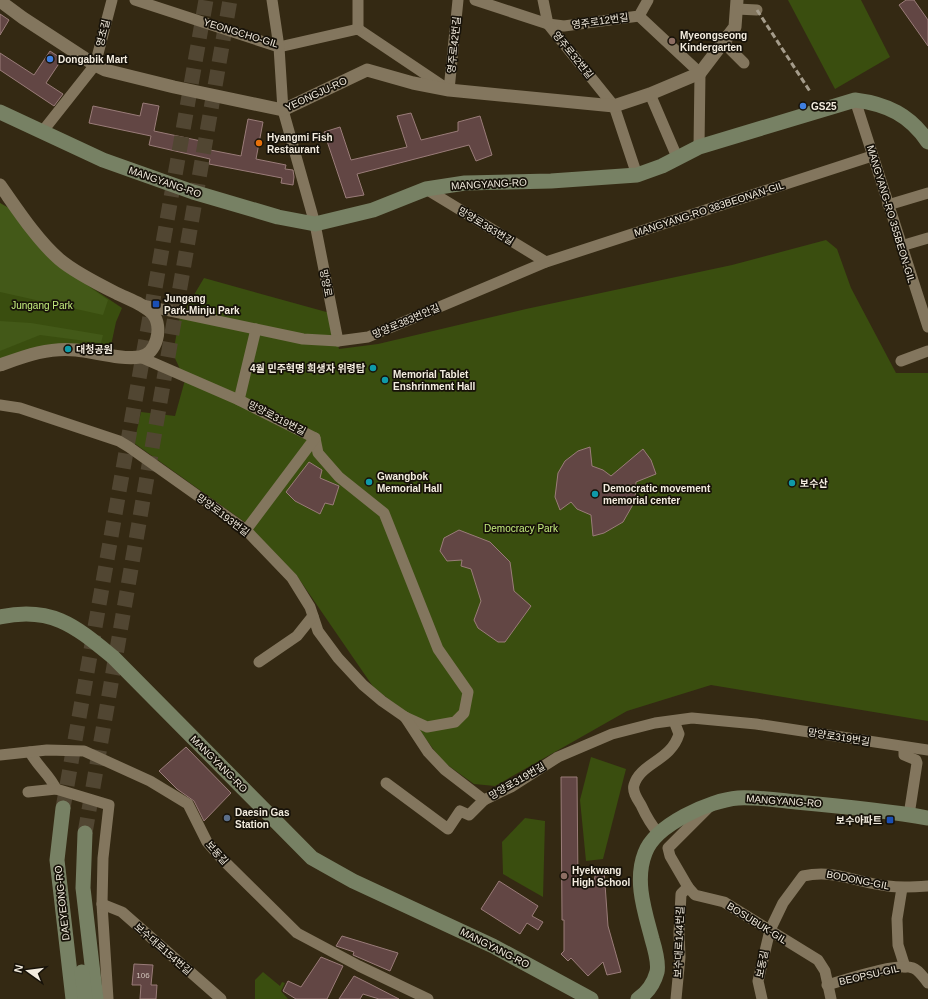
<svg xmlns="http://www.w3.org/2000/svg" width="928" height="999" font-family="Arial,'Noto Sans KR',sans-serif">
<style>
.green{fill:#3a4e0f}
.forest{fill:#435918}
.building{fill:#624644;stroke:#9a7c79}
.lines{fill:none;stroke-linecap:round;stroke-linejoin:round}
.secondary-tunnel{stroke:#514632;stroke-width:15;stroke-dasharray:15 8;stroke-linecap:butt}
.minor{stroke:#83765e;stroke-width:11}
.tertiary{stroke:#83765e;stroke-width:13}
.secondary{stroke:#778164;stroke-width:15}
.rail{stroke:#a59c8b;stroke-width:3;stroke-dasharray:6 3;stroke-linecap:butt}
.education-dot{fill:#8d6e63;stroke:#171209;stroke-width:1.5}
.shop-dot{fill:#3f7fe0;stroke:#171209;stroke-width:1.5}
.food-dot{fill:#e8710a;stroke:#171209;stroke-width:1.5}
.transit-dot{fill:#1a4fb4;stroke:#171209;stroke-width:1.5}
.culture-dot{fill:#0f9aa8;stroke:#171209;stroke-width:1.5}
.service-dot{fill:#5c6f8a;stroke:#171209;stroke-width:1.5}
.labels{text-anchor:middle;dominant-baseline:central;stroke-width:3.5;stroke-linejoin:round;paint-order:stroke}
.number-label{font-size:8px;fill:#cfc2b8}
.street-label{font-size:10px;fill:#f3ecdf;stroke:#171209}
.poi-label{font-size:10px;font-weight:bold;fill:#f3ecdf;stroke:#171209;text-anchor:start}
.park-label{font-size:10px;fill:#c5ee7f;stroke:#171209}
</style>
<rect width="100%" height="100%" fill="#342913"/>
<g class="green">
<polygon points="788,0 861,0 890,57 835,89"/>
<polygon points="0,203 55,263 122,308 116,322 110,350 0,361"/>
<polygon points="826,240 837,249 851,288 896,373 928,373 928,721 711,685 627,711 495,786 474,784 442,761 406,712 374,688 297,576 246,523 134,443 141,412 175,416 185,380 173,354 179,320 204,278 330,313 339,349 378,344 526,309 732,265"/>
<polygon points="591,757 626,769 603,859 586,861 580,800"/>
<polygon points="525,818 545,821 543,897 503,874 502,842"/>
<polygon points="263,972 280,986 282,982 285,983 281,991 288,999 255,999 255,980"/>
</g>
<g class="forest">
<polygon points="0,203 9,208 55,263 108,300 103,315 0,292"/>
<polygon points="0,321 31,323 103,335 101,343 40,335 0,351"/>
</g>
<g class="building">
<polygon points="906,0 914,0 928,20 928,46 899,5"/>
<polygon points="0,14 9,20 0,35"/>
<polygon points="50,51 62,59 46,83 63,94 54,106 0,70 0,53 34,75"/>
<polygon points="143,103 159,106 154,131 201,141 200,148 241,156 248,119 263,122 256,159 286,165 285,169 293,170 294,177 293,185 281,183 282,178 209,164 210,159 149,145 151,136 89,123 93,106 140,116"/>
<polygon points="411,113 421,140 458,131 458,122 480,116 492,155 476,161 469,145 357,174 364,195 346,198 324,132 340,127 351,160 407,147 397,116"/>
<polygon points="590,447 592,466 603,470 611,476 643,449 651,460 656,474 636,482 635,501 623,522 604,533 593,536 591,515 577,509 571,502 560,510 555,497 558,473 565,461 578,451"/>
<polygon points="309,462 322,470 320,478 339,486 333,505 325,503 320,514 295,501 286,492"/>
<polygon points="459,530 490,542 510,562 514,591 531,606 505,642 498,642 478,628 474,620 481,601 471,569 461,566 462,560 447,561 440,551 444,538"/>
<polygon points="186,747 231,793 204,821 194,801 177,789 159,771"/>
<polygon points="561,777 577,777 578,884 594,882 596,871 604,870 608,926 621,972 607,975 603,962 588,976 571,958 568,961 561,954 564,951 564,920 562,920"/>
<polygon points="499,881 538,906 532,916 543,922 538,930 527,923 520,934 481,909"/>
<polygon points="342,936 398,953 390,971 353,955 354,952 336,946"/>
<polygon points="321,957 343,966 327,999 296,999 283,991 288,981 301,987"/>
<polygon points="134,964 153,965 151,985 157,985 156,999 140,999 141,985 132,985"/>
<polygon points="354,976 370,984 399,999 379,999 363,994 360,999 339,999"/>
</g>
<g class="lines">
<g class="secondary-tunnel">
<polyline points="63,808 206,0"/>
<polyline points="85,833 230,0"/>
</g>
<g class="minor">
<polyline points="135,0 279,47 358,29 449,90 458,0"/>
<polyline points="272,0 279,47 283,110 315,224 338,341"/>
<polyline points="358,0 358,29"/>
<polyline points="475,0 548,24 564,26 639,16 648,0"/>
<polyline points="543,0 548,24 614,106 637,175"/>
<polyline points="737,9 757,10"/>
<polyline points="639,16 700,73 699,147"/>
<polyline points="724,43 744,63"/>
<polyline points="650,94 677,157"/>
<polyline points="855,100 928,327"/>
<polyline points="42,132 95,65 112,0"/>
<polyline points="426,189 546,262"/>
<polyline points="888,205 928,193"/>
<polyline points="901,246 928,238"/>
<polyline points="142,305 303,339 338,341 368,337 546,262 872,156"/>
<polyline points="901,361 928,351"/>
<polyline points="239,400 256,329"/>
<polyline points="0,405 20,408 119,441 129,447 246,530 292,578 310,607 318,631 338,658 363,685 382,701 405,717 427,727 455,722 464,713 468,692 438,649 384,513 339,477 318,453 315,438 239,400 140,357"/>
<polyline points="246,530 315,438"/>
<polyline points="259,662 297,636 313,616"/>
<polyline points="405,717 428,752 445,770 484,800 511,787 558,757 612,734 655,723 692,718 756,724 928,750"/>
<polyline points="904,747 904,755 916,760 917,763 909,815"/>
<path d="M 30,752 C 37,766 50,775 56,789"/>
<polyline points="0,755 47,750 84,751 150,781 188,804 207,842 220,857 297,933 359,966 428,999"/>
<polyline points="386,783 448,829 460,811 469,815 484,800"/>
<polyline points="28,792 56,789 109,805 103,858 102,904 108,999"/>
<polyline points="709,807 668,848 670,856 688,887 695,895 724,902 818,960 825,971 831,999"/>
<path d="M 659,834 C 651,825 646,816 641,805 C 638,800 632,792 634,785 C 640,763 671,761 679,734 L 674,721"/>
<polyline points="902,888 897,919 898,945 905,967"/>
<polyline points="102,904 122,912 221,999"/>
<path d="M 827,985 C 845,980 897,962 913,968 C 919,970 924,978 928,983"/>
<polyline points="676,999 680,957 679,933 681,894 688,887"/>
<path d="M 762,999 L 758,981 L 770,930 L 783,903 L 803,876 C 836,869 857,883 888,886 C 901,888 915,887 928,886"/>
</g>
<g class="tertiary">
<polyline points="0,1 23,18 95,65 105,70 174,87 283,110 367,70 413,83 449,90 614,106 650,94 700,73 735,27 737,0"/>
<path d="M 0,185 C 17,209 37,240 59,259 C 74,272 98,284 116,293 C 128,299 144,304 153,314 C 163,327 157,354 140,357 C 122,360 95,352 76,350 C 49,347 25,356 0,365"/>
</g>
<g class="secondary">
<path d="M 0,112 L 103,160 L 193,192 L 278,217 L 315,224 L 373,210 L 426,189 L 465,183 L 551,181 L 637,175 L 662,166 L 699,147 L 855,100 C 887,104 910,115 928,142"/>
<path d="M 0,617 C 52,606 75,626 113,657 L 312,858 L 353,881 L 493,946 L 591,999"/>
<polyline points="63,808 57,860 73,999"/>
<polyline points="85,833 83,888 96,999"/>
<polyline points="82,972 85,999"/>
<path d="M 638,999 C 647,993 654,983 657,972 C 659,963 655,949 652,939 C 645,912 634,881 645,853 C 655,825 710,800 738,798 C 757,797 777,800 796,802 C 840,806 884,810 928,818"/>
</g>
<polyline class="rail" points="757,10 811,93"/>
</g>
<g class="education-dot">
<circle cx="672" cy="41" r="4"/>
<circle cx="564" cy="876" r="4"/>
</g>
<g class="shop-dot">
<circle cx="50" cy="59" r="4"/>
<circle cx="803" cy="106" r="4"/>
</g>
<circle class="food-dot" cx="259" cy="143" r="4"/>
<g class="transit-dot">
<rect x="152" y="300" width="8" height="8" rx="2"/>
<rect x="886" y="816" width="8" height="8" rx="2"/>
</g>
<g class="culture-dot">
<circle cx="68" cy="349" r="4"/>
<circle cx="373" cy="368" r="4"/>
<circle cx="385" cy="380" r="4"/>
<circle cx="369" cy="482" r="4"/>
<circle cx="792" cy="483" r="4"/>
<circle cx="595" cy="494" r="4"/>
</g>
<circle class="service-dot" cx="227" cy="818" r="4"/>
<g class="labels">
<g class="number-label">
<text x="143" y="975">106</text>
</g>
<g class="street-label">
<text transform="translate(600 21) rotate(-8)">영주로12번길</text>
<text transform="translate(103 33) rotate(-76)">영초길</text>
<text transform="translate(241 33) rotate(17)">YEONGCHO-GIL</text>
<text transform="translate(454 45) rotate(-84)">영주로42번길</text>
<text transform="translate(573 55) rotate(51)">영주로32번길</text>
<text transform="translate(316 94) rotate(-25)">YEONGJU-RO</text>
<text transform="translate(165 182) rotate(19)">MANGYANG-RO</text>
<text transform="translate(489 184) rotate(-3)">MANGYANG-RO</text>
<text transform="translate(709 209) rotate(-18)">MANGYANG-RO 383BEONAN-GIL</text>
<text transform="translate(891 214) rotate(73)">MANGYANG-RO 355BEON-GIL</text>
<text transform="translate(486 226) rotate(31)">망양로383번길</text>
<text transform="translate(326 283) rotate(79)">망양로</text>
<text transform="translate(406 321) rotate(-23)">망양로383번안길</text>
<text transform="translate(277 418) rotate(27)">망양로319번길</text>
<text transform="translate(223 515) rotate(37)">망양로193번길</text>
<text transform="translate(839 737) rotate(9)">망양로319번길</text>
<text transform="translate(219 764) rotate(45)">MANGYANG-RO</text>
<text transform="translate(517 781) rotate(-30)">망양로319번길</text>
<text transform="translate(784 801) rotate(4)">MANGYANG-RO</text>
<text transform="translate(217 853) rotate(48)">보동길</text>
<text transform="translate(858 880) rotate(11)">BODONG-GIL</text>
<text transform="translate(62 903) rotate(-96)">DAEYEONG-RO</text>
<text transform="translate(757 923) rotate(32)">BOSUBUK-GIL</text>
<text transform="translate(679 942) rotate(-88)">보수대로144번길</text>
<text transform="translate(495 948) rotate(27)">MANGYANG-RO</text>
<text transform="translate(163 949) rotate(41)">보수대로154번길</text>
<text transform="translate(762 964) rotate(-79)">보동길</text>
<text transform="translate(869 975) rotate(-13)">BEOPSU-GIL</text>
</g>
<g class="poi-label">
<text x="680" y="35">Myeongseong<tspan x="680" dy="12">Kindergarten</tspan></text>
<text x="58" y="59">Dongabik Mart</text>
<text x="811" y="106">GS25</text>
<text x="267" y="137">Hyangmi Fish<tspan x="267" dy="12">Restaurant</tspan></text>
<text x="164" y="298">Jungang<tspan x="164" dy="12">Park-Minju Park</tspan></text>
<text x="76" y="349">대청공원</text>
<text x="365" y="368" text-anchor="end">4월 민주혁명 희생자 위령탑</text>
<text x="393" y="374">Memorial Tablet<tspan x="393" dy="12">Enshrinment Hall</tspan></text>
<text x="377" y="476">Gwangbok<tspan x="377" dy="12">Memorial Hall</tspan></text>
<text x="800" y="483">보수산</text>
<text x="603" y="488">Democratic movement<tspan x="603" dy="12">memorial center</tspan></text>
<text x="235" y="812">Daesin Gas<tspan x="235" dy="12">Station</tspan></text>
<text x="882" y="820" text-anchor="end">보수아파트</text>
<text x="572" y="870">Hyekwang<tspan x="572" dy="12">High School</tspan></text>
</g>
<g class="park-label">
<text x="42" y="305">Jungang Park</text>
<text x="521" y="528">Democracy Park</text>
</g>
</g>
<g transform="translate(28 971) rotate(284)" stroke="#171209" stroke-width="3" paint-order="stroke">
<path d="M0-3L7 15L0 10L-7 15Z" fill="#f3ecdf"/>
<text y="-6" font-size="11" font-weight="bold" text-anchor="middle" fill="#f3ecdf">N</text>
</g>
</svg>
